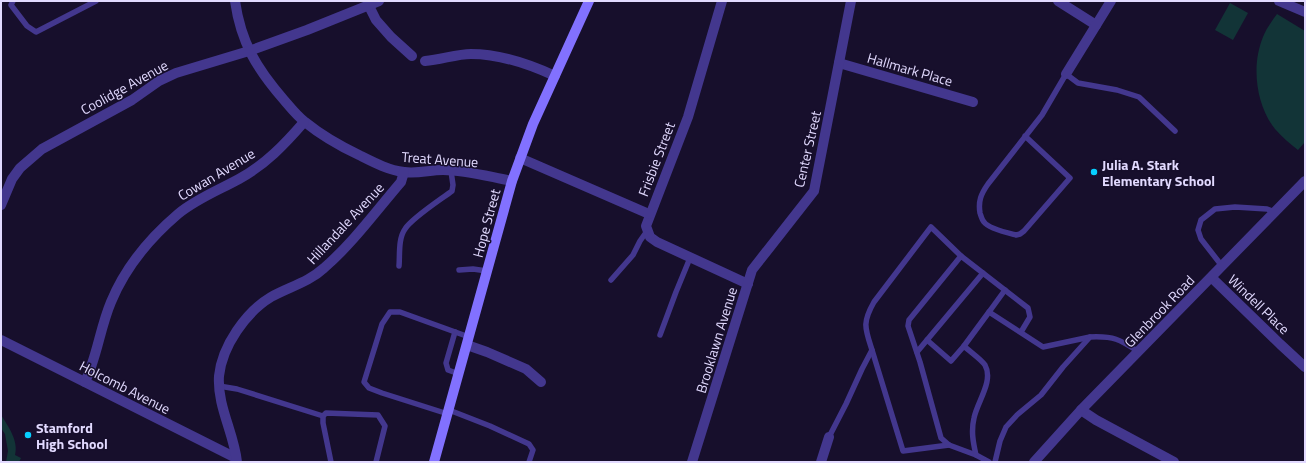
<svg xmlns="http://www.w3.org/2000/svg" width="1306" height="463" font-family="'Titillium Web',sans-serif">
<style>
.green{fill:#123437}
.lines{fill:none;stroke-linecap:round;stroke-linejoin:round}
.service{stroke:#43378e;stroke-width:5.5}
.minor{stroke:#43378e;stroke-width:10}
.tertiary{stroke:#43378e;stroke-width:10}
.secondary{stroke:#8271ff;stroke-width:10}
.poi-dot{fill:#06cfff;stroke:#170f2c;stroke-width:1.5}
.labels{text-anchor:middle;dominant-baseline:central;stroke-width:3;stroke-linejoin:round;paint-order:stroke}
.street-label{font-size:14px;fill:#e2daff;stroke:#170f2c}
.poi-label{font-size:14px;font-weight:bold;fill:#e2daff;stroke:#170f2c;text-anchor:start}
</style>
<rect width="100%" height="100%" fill="#170f2c"/>
<g class="green">
<polygon points="1230,3 1248,13 1233,40 1215,30"/>
<path d="M 1277,14 L 1305,31 L 1305,142 L 1298,150 C 1290,144 1282,137 1275,129 C 1256,105 1251,66 1263,37 C 1266,29 1272,21 1277,14 Z"/>
<path d="M 1,415 C 8,426 19,441 15,455 L 21,458 L 19,462 L 6,462 L 8,451 L 5,434 L 1,428 Z"/>
</g>
<g class="lines">
<g class="service">
<polyline points="13,1 11,5 27,26 36,32 96,1"/>
<path d="M 1025,136 L 1070,178 L 1024,231 L 1020,234 L 1016,235 C 1008,233 989,229 984,222 C 982,220 981,216 980,213 C 978,201 981,194 988,184 L 1042,115 L 1066,74 L 1078,83 L 1117,90 L 1139,97 L 1175,131"/>
<path d="M 399,266 C 400,255 398,239 405,229 C 412,218 440,200 452,191 L 453,185 L 451,171"/>
<polyline points="1222,266 1201,239 1198,230 1201,220 1215,209 1235,207 1267,209 1275,212"/>
<polyline points="459,270 473,269 487,271"/>
<polyline points="611,280 633,255 640,241 647,231"/>
<polyline points="989,312 1005,290"/>
<polyline points="455,332 446,363 448,370 459,374"/>
<polyline points="660,335 676,292 690,258"/>
<polyline points="927,340 951,361 964,346"/>
<polyline points="872,350 903,451 949,445"/>
<polyline points="917,352 983,273"/>
<polyline points="219,386 237,389 323,416"/>
<polyline points="449,410 490,426 529,444 533,450 529,462"/>
<polyline points="448,414 382,393 369,388 364,382 382,324 390,312 400,312 469,337"/>
<path d="M 829,437 L 846,404 L 862,369 L 872,350 C 865,328 862,323 874,302 L 931,227 L 961,256"/>
<polyline points="976,455 949,445 941,438 920,362 908,326 909,320 961,256 1028,308 1030,317 1021,332"/>
<polyline points="331,462 323,423 323,416 326,413 378,415 385,426 376,462"/>
<path d="M 989,462 L 976,455 C 973,442 971,431 974,418 C 977,402 994,381 985,365 C 981,359 969,351 964,346 L 989,312 L 1043,347 L 1090,337"/>
<path d="M 995,462 L 1000,441 L 1006,427 L 1017,415 L 1041,395 L 1063,367 L 1090,337 C 1114,336 1119,339 1139,352"/>
</g>
<g class="minor">
<path d="M 235,1 C 241,43 257,69 284,100 C 290,107 297,116 305,122 C 321,135 340,146 359,155 C 373,162 388,170 404,172 C 417,174 430,170 443,170 C 466,170 490,177 512,181"/>
<polyline points="722,1 688,117 646,226 650,237 657,242 748,284"/>
<polyline points="1058,1 1096,25"/>
<polyline points="1279,1 1305,12"/>
<polyline points="369,6 376,20 391,37 412,56"/>
<path d="M 425,61 C 441,60 456,54 471,54 C 501,54 529,64 555,76"/>
<polyline points="839,63 973,102"/>
<polyline points="1066,74 1111,1"/>
<polyline points="520,158 649,214"/>
<polyline points="1,205 12,179 20,168 42,149 132,100 159,81 176,73 249,51 307,30 379,1"/>
<polyline points="1212,278 1280,344 1305,367"/>
<polyline points="1,340 236,458"/>
<polyline points="467,345 487,352 526,369 541,382"/>
<path d="M 85,382 C 97,357 100,328 111,302 C 125,268 151,237 178,214 C 196,199 219,190 239,179 C 265,165 285,144 304,122"/>
<polyline points="1081,410 1096,420 1174,462"/>
<path d="M 237,462 C 234,433 217,406 219,376 C 222,346 246,312 271,297 C 289,287 309,282 324,268 C 353,243 376,211 401,182 L 404,172"/>
<polyline points="692,462 752,270 814,191 851,1"/>
<polyline points="821,462 829,437"/>
</g>
<polyline class="tertiary" points="1034,462 1081,410 1305,181"/>
<polyline class="secondary" points="434,462 512,181 533,124 589,1"/>
</g>
<g class="poi-dot">
<circle cx="1094" cy="172" r="4"/>
<circle cx="28" cy="435" r="4"/>
</g>
<g class="labels">
<g class="street-label">
<text transform="translate(910 69) rotate(16)">Hallmark Place</text>
<text transform="translate(124 87) rotate(-29)">Coolidge Avenue</text>
<text transform="translate(807 149) rotate(-77)">Center Street</text>
<text transform="translate(440 159) rotate(4)">Treat Avenue</text>
<text transform="translate(656 159) rotate(-69)">Frisbie Street</text>
<text transform="translate(216 174) rotate(-31)">Cowan Avenue</text>
<text transform="translate(345 223) rotate(-47)">Hillandale Avenue</text>
<text transform="translate(486 223) rotate(-75)">Hope Street</text>
<text transform="translate(1259 304) rotate(44)">Windell Place</text>
<text transform="translate(1159 311) rotate(-46)">Glenbrook Road</text>
<text transform="translate(716 340) rotate(-73)">Brooklawn Avenue</text>
<text transform="translate(125 387) rotate(27)">Holcomb Avenue</text>
</g>
<g class="poi-label">
<text x="1102" y="164">Julia A. Stark<tspan x="1102" dy="16">Elementary School</tspan></text>
<text x="36" y="427">Stamford<tspan x="36" dy="16">High School</tspan></text>
</g>
</g>
<rect width="1306" height="463" fill="none" stroke="#e2daff" stroke-width="4"/>
</svg>
